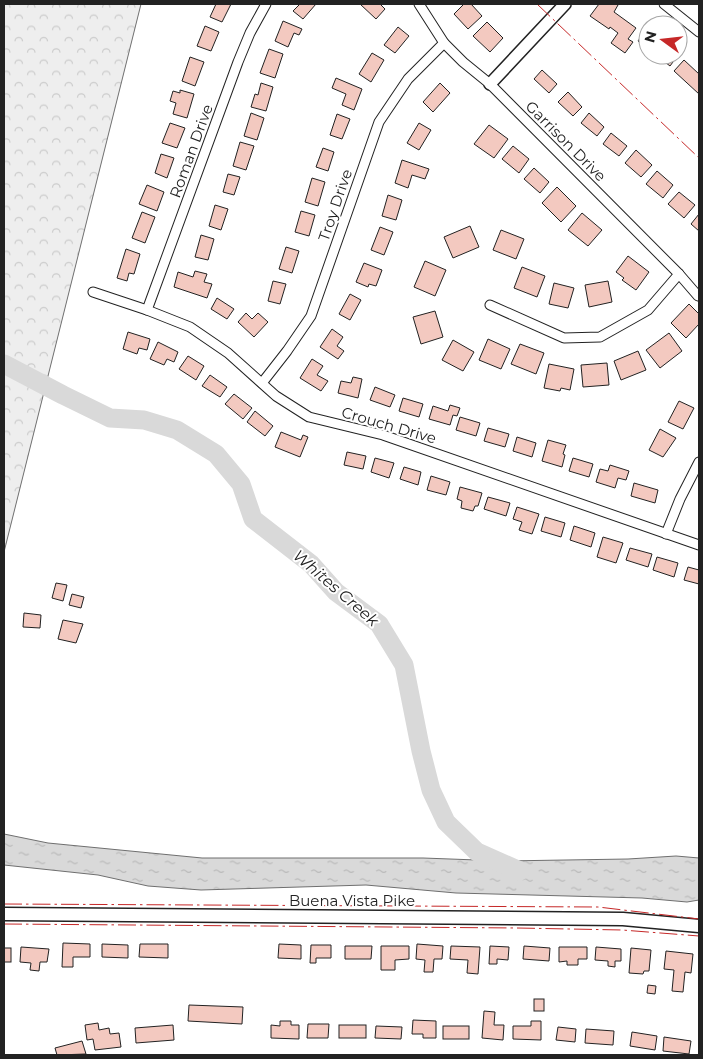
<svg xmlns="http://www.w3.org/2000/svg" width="703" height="1059" font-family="Montserrat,sans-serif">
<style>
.forest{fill:url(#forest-crowns);stroke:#6f6f6f}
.water{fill:url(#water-ripples);stroke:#6f6f6f}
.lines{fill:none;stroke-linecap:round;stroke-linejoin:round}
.river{stroke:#d9d9d9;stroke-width:19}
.building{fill:#f3c9c0;stroke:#222}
.minor-casing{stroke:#222;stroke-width:11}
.tertiary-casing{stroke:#222;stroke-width:14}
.secondary-casing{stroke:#222;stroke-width:15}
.minor{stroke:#fff;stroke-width:9}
.tertiary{stroke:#fff;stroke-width:11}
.secondary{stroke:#fff;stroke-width:12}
.power{stroke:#c62828;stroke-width:1;stroke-dasharray:18 4 2.5 4;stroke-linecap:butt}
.labels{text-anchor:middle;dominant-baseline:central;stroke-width:4;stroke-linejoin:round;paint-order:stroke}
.street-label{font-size:15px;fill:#222;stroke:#fff}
.water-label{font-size:16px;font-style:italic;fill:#222;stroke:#fff}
</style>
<defs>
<pattern id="forest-crowns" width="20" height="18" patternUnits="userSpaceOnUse" patternTransform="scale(1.25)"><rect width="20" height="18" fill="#eee"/><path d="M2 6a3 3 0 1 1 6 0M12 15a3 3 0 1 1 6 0" fill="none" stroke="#ccc"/></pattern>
<pattern id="water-ripples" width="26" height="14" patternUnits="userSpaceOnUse" patternTransform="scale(1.25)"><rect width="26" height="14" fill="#d9d9d9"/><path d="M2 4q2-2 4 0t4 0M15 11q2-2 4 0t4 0" fill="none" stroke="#bababa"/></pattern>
</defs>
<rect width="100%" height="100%" fill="#fff"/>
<polygon class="forest" points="4,4 141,4 4,552"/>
<polygon class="water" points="4,834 48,843 202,858 423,858 504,861 628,859 676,856 699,858 699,900 687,902 642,898 456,893 366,885 201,890 148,886 98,875 4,865"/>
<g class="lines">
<polyline class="river" points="4,364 63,395 110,418 144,420 177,430 216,454 241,484 253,519 311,564 336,592 379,624 404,665 421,751 431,790 446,822 477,852 520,871"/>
</g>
<g class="building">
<polygon points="214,4 231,4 222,22 210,17 216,4"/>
<polygon points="300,4 316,4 303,19 293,11"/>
<polygon points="360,4 380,4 385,9 376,19"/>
<polygon points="464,4 471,4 482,16 468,29 454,14"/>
<polygon points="599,4 616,4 618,5 614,12 636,28 628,39 633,42 625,53 611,43 618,33 610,27 609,29 590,16"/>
<polygon points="283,21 302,29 299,35 294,33 288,47 275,41"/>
<polygon points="487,22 503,38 490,52 473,36"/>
<polygon points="205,26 219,32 211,51 197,46"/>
<polygon points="398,27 409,36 395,53 384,45"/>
<polygon points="646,30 648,31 648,49 638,41"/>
<polygon points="269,49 283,54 275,78 260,73"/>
<polygon points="372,53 384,60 371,82 359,74"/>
<polygon points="678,54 679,54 670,66 656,55"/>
<polygon points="190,57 204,62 195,86 182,81"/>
<polygon points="684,60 699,74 699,94 674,71"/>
<polygon points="542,70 557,84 549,93 534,79"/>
<polygon points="336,78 362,89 354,110 342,105 346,94 332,88"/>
<polygon points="261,83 273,87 266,111 251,107 255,94 258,95"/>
<polygon points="440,83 450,93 433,112 423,102"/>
<polygon points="180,90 194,94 187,118 173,114 176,103 170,101 173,91 180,93"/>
<polygon points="568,92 582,107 573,116 558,102"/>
<polygon points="251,113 264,118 257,140 244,136"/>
<polygon points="589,113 604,127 597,136 581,123"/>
<polygon points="337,114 350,119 342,139 330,135"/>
<polygon points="170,123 185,128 177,148 162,143"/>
<polygon points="419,123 431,130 419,150 407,143"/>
<polygon points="489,125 508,139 494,158 474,144"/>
<polygon points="611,133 627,146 619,156 603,144"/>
<polygon points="240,142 254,146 246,170 233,166"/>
<polygon points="513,146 529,159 519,173 502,159"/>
<polygon points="323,148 334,152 328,171 316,167"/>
<polygon points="636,150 652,165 641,177 625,163"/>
<polygon points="161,154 174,158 167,178 155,173"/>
<polygon points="402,160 429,169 425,179 412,175 408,188 395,183"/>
<polygon points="534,168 549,182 540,193 524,179"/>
<polygon points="657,171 673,185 663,198 646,184"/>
<polygon points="228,174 240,177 234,195 223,192"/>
<polygon points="312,178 325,182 318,206 305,202"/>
<polygon points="147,185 164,192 157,211 139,204"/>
<polygon points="557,187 576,206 561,222 542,203"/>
<polygon points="679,192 695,205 684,218 668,204"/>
<polygon points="388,195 402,200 396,220 382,216"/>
<polygon points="215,205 228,209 221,230 209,226"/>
<polygon points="301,211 315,215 309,236 295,232"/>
<polygon points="142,212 155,217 145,243 132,238"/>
<polygon points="582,213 602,230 588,246 568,230"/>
<polygon points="699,214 699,231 691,224"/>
<polygon points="470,226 479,247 453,258 444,237"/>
<polygon points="380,227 393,232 384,255 371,250"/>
<polygon points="501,230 524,239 516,259 493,250"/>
<polygon points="201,235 214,239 208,260 195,257"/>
<polygon points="286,247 299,251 292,273 279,269"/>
<polygon points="126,249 140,254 134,274 129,273 127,281 117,278"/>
<polygon points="628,256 649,272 636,290 622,280 624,278 616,272"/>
<polygon points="425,261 446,270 435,296 414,287"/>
<polygon points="364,263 382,270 376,286 369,284 368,287 356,282"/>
<polygon points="522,267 545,276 537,297 514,288"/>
<polygon points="195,271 207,274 204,282 212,284 207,298 174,287 178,272 193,277"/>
<polygon points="273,281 286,284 280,304 268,301"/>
<polygon points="608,281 612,302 589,307 585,285"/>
<polygon points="554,283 574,288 568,308 549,304"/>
<polygon points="350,294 361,300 350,320 339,314"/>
<polygon points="217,298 234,309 227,319 211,309"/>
<polygon points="689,304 699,314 699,324 686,338 671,323"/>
<polygon points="435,311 443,337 421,344 413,317"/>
<polygon points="246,313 252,319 258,313 268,322 254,337 238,322"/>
<polygon points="332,329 343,337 337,346 344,351 338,359 320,347"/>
<polygon points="128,332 150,339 147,350 139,348 137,354 123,349"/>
<polygon points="669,333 682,351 660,368 646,350"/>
<polygon points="488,339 510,349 501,369 479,360"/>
<polygon points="453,340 474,352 463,371 442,360"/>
<polygon points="158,342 178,352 174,362 167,359 164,365 150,359"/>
<polygon points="520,344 544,353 536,374 511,364"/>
<polygon points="638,351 646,370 621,380 614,361"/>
<polygon points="188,356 204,366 196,380 179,369"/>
<polygon points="312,359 323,366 317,375 328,381 321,391 300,378"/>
<polygon points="607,363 609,385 583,387 581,365"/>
<polygon points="549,364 574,369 570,390 561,388 560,391 544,388"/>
<polygon points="210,375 227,387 220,397 202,386"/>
<polygon points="353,377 362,379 358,398 338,393 341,381 351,383"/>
<polygon points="375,387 395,395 390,407 370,400"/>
<polygon points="234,394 252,408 243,419 225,404"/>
<polygon points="403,398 423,404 419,417 399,411"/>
<polygon points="679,401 694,408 683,429 668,422"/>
<polygon points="450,405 460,408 457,416 453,415 450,425 429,419 433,406 448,411"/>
<polygon points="255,411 273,426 265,436 247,422"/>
<polygon points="460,417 480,423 476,436 456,430"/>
<polygon points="488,428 509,434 505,447 484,441"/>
<polygon points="660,429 676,438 663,457 649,450"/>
<polygon points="281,432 301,440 303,435 308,437 300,457 275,447"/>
<polygon points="517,437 536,443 532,457 513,451"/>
<polygon points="548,440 566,445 563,454 565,455 562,467 542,461"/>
<polygon points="347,452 366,456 363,469 344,465"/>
<polygon points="375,458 394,463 389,478 371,472"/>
<polygon points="573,458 593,464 589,477 569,471"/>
<polygon points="610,465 629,471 626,480 618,478 615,488 596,482 600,469 608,471"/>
<polygon points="404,467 421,472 418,485 400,479"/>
<polygon points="431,476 450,482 446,495 427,490"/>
<polygon points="634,483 658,490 655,503 631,496"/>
<polygon points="460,487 482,493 478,506 475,506 473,511 461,508 462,501 457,499"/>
<polygon points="488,497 510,503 506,516 484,509"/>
<polygon points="517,507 539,514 532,534 519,530 522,522 513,519"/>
<polygon points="545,517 565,523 561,537 541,531"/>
<polygon points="574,526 595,533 591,547 570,540"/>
<polygon points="603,537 623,543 616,563 597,557"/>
<polygon points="630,548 652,554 648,567 626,560"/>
<polygon points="657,557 678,563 674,577 653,570"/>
<polygon points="688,567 699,570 699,584 684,580"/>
<polygon points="56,583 67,585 63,601 52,598"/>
<polygon points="72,594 84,597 81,608 69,605"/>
<polygon points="24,613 41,615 40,628 23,627"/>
<polygon points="63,620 83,624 76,643 58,639"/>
<polygon points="63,943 90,944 90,957 73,957 73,967 62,967"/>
<polygon points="102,944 128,945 128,958 102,957"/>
<polygon points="140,944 168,944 168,958 139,957"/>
<polygon points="279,944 301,945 301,959 278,958"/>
<polygon points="417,944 443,946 442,959 434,959 433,972 424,972 425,960 416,959"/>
<polygon points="311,945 331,945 331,958 316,958 316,963 310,963"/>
<polygon points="345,946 372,946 371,959 345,959"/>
<polygon points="381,946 409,946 409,959 395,960 395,970 381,970"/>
<polygon points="451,946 480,947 478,974 467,973 468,960 450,959"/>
<polygon points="490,946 509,947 508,960 497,959 497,964 489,964"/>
<polygon points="524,946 550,948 549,961 523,959"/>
<polygon points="21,947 49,949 47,962 40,962 39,971 30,970 31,963 20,962"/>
<polygon points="559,947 587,947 587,959 578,959 578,965 567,965 567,961 559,962"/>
<polygon points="596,947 621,949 621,961 615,961 615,967 608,966 608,961 595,960"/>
<rect x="4" y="948" width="7" height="14"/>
<polygon points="631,948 651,950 649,971 644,971 643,974 629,973"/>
<polygon points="666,951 693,954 691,973 685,972 683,992 672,991 674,970 664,969"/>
<polygon points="648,985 656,986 655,994 647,993"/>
<rect x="534" y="999" width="10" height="12"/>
<polygon points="189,1005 243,1007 242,1024 188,1021"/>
<polygon points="484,1011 495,1012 494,1025 504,1025 503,1040 482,1038"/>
<polygon points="413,1020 436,1021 436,1038 423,1038 423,1034 412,1034"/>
<polygon points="280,1021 291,1021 291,1025 299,1025 299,1039 271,1038 271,1025 280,1026"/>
<polygon points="531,1021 541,1021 541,1040 513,1039 513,1026 531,1026"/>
<polygon points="98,1023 99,1030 109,1028 110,1034 119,1033 121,1047 95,1050 93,1039 87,1040 85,1025"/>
<polygon points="308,1024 329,1024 328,1038 307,1038"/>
<polygon points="173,1025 174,1040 136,1043 135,1028"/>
<rect x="339" y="1025" width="27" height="13"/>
<polygon points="376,1026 402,1027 401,1039 375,1038"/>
<rect x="443" y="1026" width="26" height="13"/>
<polygon points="558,1027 576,1029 575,1042 556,1040"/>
<polygon points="586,1029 614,1031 613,1045 585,1043"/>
<polygon points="632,1032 657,1036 655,1050 630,1046"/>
<polygon points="664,1037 691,1041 689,1054 663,1051"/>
<polygon points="82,1041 86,1054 57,1055 55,1048"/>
</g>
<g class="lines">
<g class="minor-casing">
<g id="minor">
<polyline points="419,4 444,43 463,62 490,84 679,274 698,296"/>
<polyline points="664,4 699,32"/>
<polyline points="93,292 147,310 190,327 228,353 276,396 309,417 383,435 699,545"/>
<polyline points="490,305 564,338 600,337 648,310 679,274"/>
<polyline points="147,310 238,62 250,33 266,4"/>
<polyline points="262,383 287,351 311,316 379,122 408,79 444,43"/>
<polyline points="666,534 680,499 699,462"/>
</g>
</g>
<g class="tertiary-casing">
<polyline id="tertiary" points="490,84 565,4"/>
</g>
<g class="secondary-casing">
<polyline id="secondary" points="4,914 623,919 699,926"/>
</g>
<use href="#minor" class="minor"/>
<use href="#tertiary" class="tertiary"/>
<use href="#secondary" class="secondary"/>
<g class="power">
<polyline points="537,4 699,158"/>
<polyline points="4,904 598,907 699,919"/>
<polyline points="4,924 517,928 622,930 699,936"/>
</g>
</g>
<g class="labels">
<g class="street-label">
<text transform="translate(566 141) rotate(45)">Garrison Drive</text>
<text transform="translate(191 151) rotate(-70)">Roman Drive</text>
<text transform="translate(335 205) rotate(-71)">Troy Drive</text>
<text transform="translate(389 425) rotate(16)">Crouch Drive</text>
<text x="352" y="900">Buena Vista Pike</text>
</g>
<g class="water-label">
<text transform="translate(336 588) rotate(41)">Whites Creek</text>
</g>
</g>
<rect width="703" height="1059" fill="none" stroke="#222222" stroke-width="10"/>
<g transform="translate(663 40) rotate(285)"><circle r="24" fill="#ffffff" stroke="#a7a7a7"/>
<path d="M0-4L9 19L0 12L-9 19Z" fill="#c62828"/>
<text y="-8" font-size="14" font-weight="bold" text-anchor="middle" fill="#222222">N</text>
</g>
</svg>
